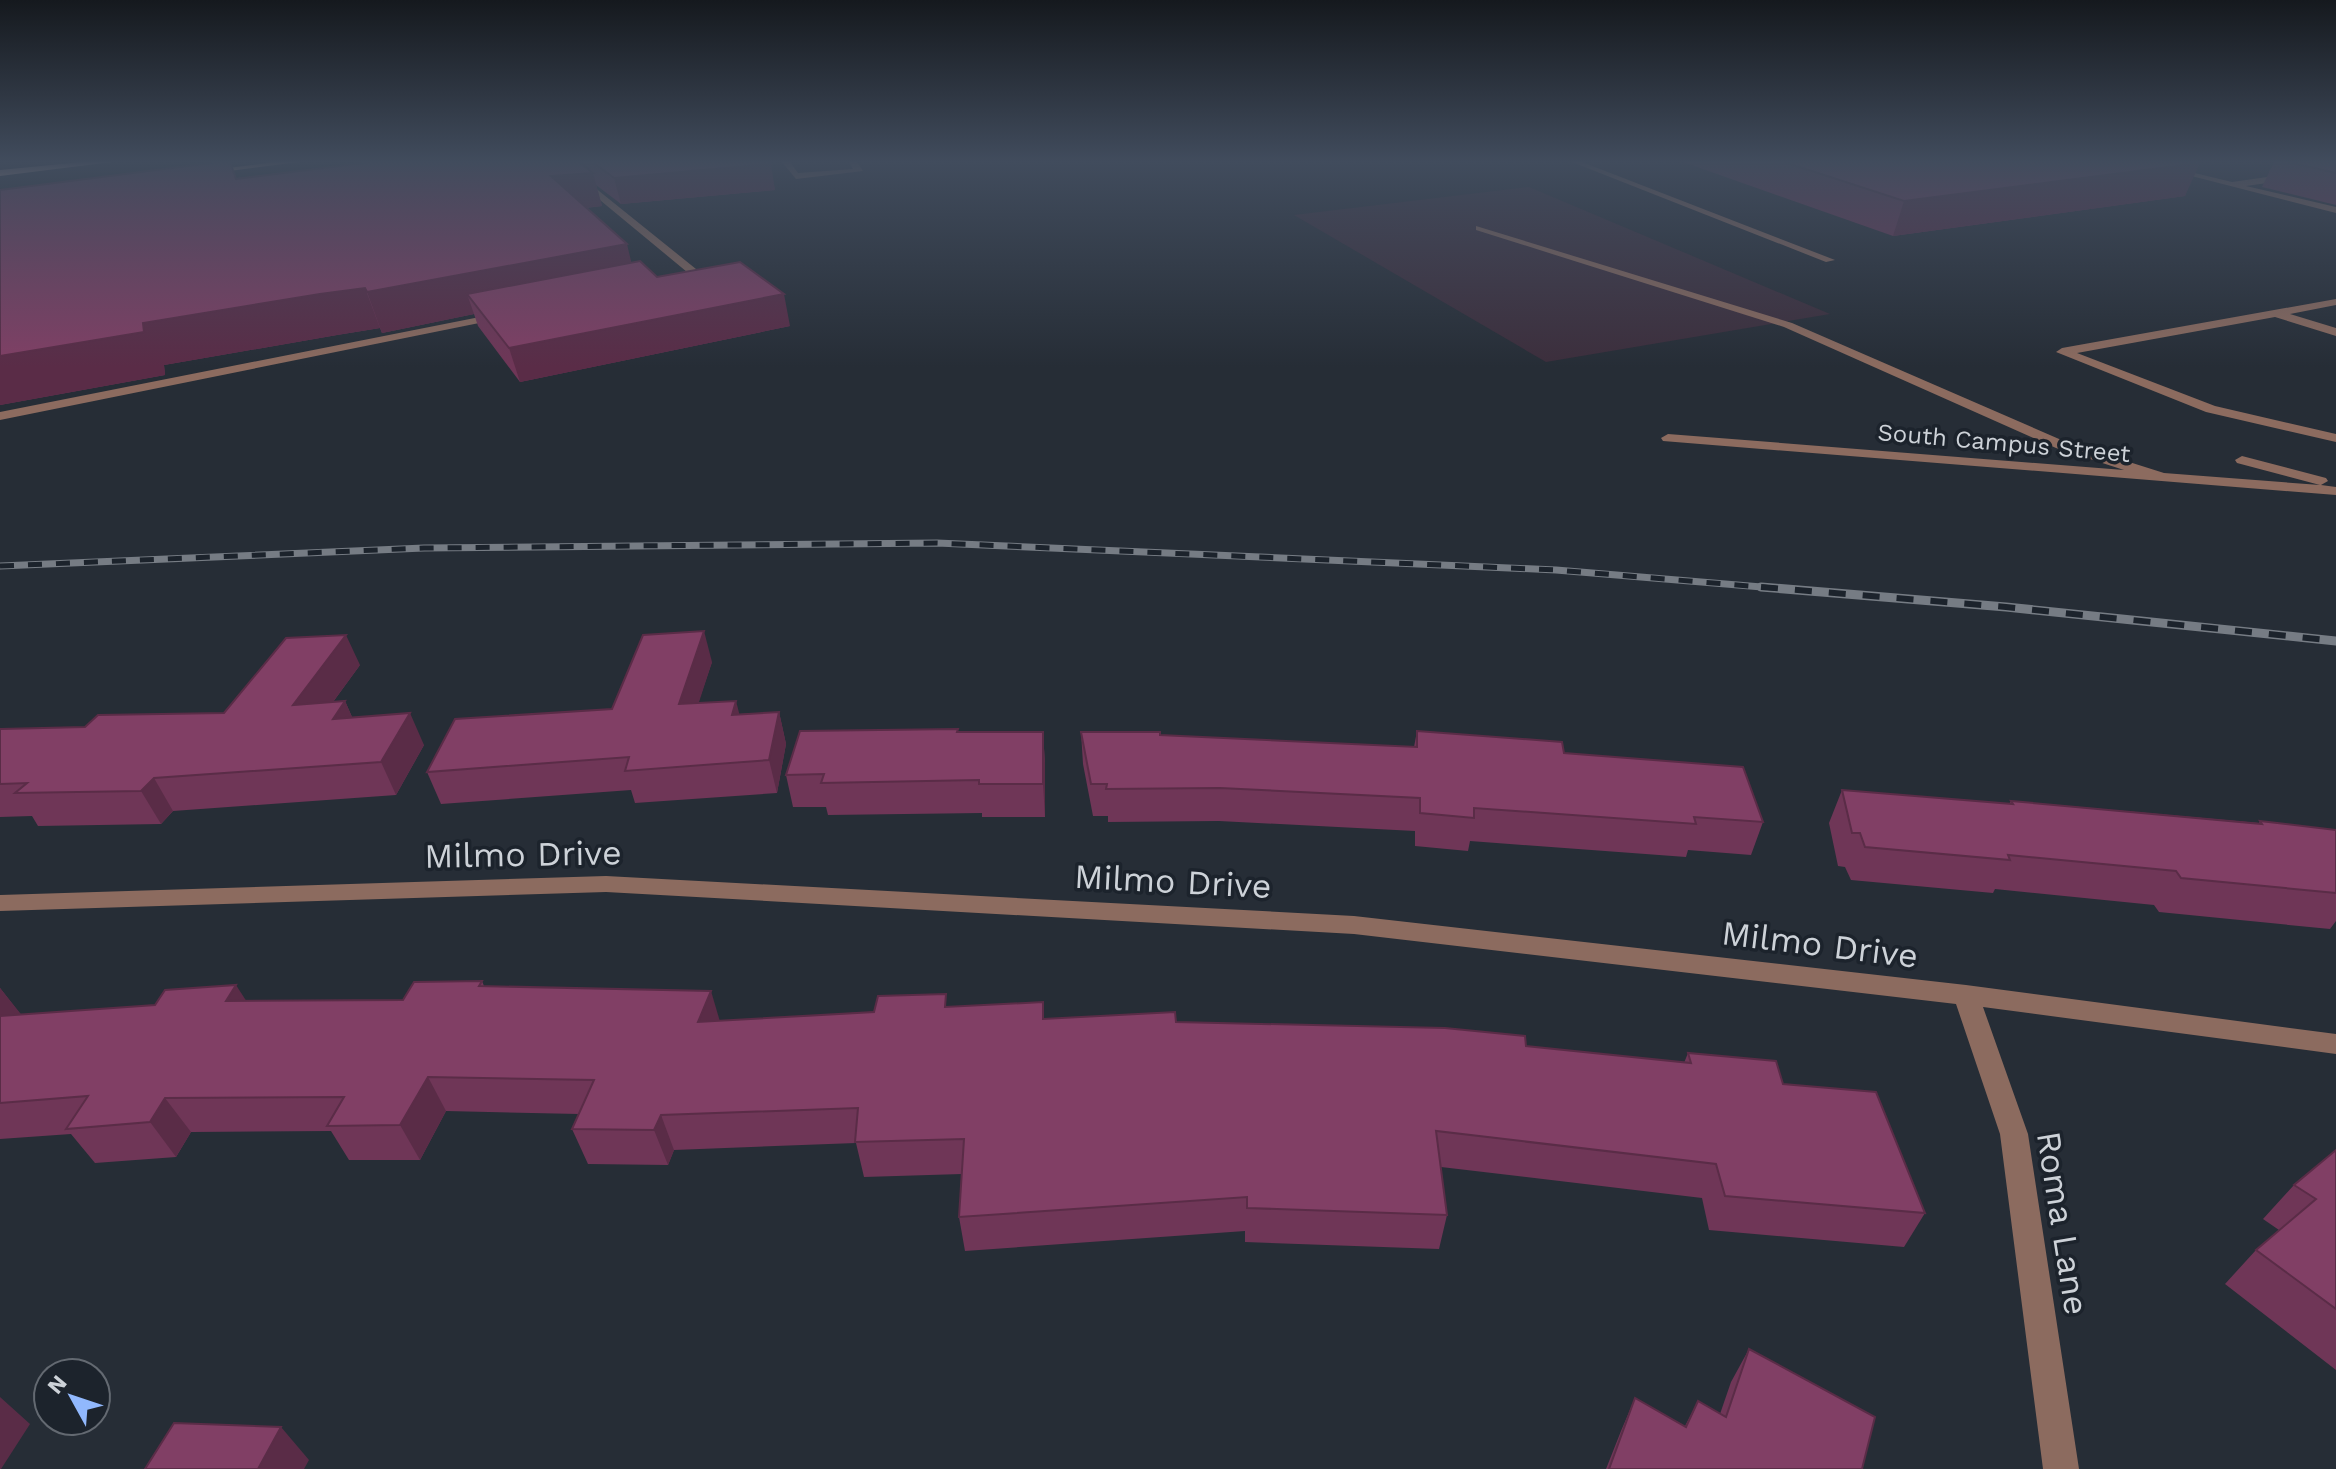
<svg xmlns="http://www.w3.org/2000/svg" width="2336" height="1469" font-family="'Work Sans',sans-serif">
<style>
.industrial{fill:#3c2e3c}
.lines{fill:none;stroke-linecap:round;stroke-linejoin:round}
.minor{fill:#8c6b5f;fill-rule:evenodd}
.major{fill:#eca891;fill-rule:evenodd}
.highway{fill:#fccab9;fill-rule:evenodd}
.rail-far1-casing{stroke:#767c84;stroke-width:7}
.rail-casing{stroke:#767c84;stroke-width:9}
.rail-far1{stroke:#1c232c;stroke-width:5;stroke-dasharray:14;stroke-linecap:butt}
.rail{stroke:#1c232c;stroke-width:6;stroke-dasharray:17;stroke-linecap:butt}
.wall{fill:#6f3657}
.shaded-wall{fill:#5a2c47}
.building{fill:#813f65;stroke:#5a2c47;stroke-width:2}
.labels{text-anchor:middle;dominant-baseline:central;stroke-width:7;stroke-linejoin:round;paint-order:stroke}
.far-street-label{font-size:24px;fill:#cdd2d8;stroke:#1c232c}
.near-street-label{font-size:34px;fill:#cdd2d8;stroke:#1c232c}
</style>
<rect width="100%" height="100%" fill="#262d36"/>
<polygon class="industrial" points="1529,187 1830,314 1546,362 1294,215"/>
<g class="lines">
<g class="minor">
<polygon points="554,162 563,162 696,269 697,279 669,284 669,280 687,275 687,272"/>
<polygon points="782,162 790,162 798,173 853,169 849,162 857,162 863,171 796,179"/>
<polygon points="1572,162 1582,162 1835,260 1826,262"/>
<polygon points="2137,162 2149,162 2232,182 2336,167 2336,173 2246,186 2336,207 2336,213"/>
<polygon points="1476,226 1792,323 2066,442 2164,473 2320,485 2237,463 2235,460 2242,456 2326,478 2328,481 2321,485 2336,487 2336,495 1663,441 1661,438 1668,434 2124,470 2056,448 1784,327 1476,230"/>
<polygon points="2336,299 2336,305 2290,314 2336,328 2336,336 2275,317 2077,353 2215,406 2336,434 2336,442 2206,412 2056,352 2062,348"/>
<polygon points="500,313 504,314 504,318 0,420 0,412"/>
<polygon points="606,876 1354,916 1966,985 2336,1034 2336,1054 1983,1007 2028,1134 2079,1469 2043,1469 2000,1134 1956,1004 1354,934 606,892 0,911 0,895"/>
</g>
<polygon class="major" points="275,162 299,162 207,174 203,171"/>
<polygon class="highway" points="82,162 112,162 0,176 0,170"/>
<g class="rail-far1-casing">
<polyline id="rail-far1" points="0,566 424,548 937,543 1556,570 1786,589"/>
</g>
<g class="rail-casing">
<polyline id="rail" points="1761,587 2006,607 2336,641"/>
</g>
<use href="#rail-far1" class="rail-far1"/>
<use href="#rail" class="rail"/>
</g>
<g class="wall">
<polygon points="371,162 769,162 775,190 621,204 596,185 602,206 586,208 632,263 657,277 790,326 520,382 478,326 474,314 382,333 380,328 337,335 164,365 165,375 0,405 0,190 237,178"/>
<polygon points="1683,162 2196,162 2185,196 1893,236"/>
<polygon points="2274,162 2336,162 2336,205 2262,187"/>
<polygon points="712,662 698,703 739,714 779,712 786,744 777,793 635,803 631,790 441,804 427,772 612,709"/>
<polygon points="360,665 333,702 345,701 352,717 424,745 396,795 173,811 161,824 38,826 32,816 0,817 0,729 85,727 224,713"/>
<polygon points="1417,731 1564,753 1763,822 1751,855 1688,850 1686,857 1470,841 1468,851 1415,846 1415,831 1219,821 1108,822 1108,816 1093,816 1083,764 1081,732 1414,747"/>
<polygon points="958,732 1043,732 1045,764 1045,817 982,817 982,813 828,815 826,807 793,807 786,775"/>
<polygon points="1842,790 2009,804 2011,801 2259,823 2260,821 2336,830 2336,921 2330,929 2159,912 2154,905 1995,889 1993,893 1851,880 1845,867 1838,866 1829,823"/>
<polygon points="482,981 484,986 720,1021 948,1007 1044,1019 1176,1022 1526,1046 1684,1063 1688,1053 1783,1084 1925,1213 1904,1247 1709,1230 1702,1198 1441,1167 1447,1215 1439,1249 1245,1242 1245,1231 965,1251 959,1217 962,1174 864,1177 856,1143 674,1150 668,1165 588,1164 572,1129 579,1114 446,1111 420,1160 349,1160 331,1131 191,1132 176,1157 95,1163 71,1134 0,1139 0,988 21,1015 155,1005 246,1001 403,1000"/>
<polygon points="2336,1150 2336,1370 2225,1284 2256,1250 2279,1230 2263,1219 2294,1185"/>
<polygon points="1749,1349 1862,1469 1606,1469 1621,1431 1635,1398 1685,1426 1698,1401 1720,1414 1731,1382"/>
</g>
<g class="shaded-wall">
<polygon points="2200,163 2185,196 1893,236 1904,201"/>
<polygon points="771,164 775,190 621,204 614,178"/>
<polygon points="593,173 602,206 560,210 551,176"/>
<polygon points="627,244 636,282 467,294 474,314 382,333 367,292"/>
<polygon points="365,288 380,328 337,335 164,365 165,375 0,405 0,356 143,323 320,294"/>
<polygon points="784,294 790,326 520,382 509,348"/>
<polygon points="704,631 712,662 688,736 679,704"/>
<polygon points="346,635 360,665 308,736 293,705"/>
<polygon points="345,701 359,733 333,719"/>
<polygon points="736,701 744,732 732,715"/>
<polygon points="779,712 786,744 777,793 769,760"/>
<polygon points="410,713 424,745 396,795 381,762"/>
<polygon points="1043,732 1045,764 1045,817 1043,784"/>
<polygon points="154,778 173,811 161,824 141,791"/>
<polygon points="236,985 258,1019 226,1001"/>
<polygon points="0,988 24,1018 0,1048"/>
<polygon points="711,991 721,1025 698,1022"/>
<polygon points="428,1077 446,1111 420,1160 400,1125"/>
<polygon points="165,1098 191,1132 176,1157 150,1122"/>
<polygon points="661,1115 674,1150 668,1165 654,1130"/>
<polygon points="0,1397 30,1424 1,1469 0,1469"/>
<polygon points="281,1427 309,1460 304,1469 258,1469"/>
</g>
<g class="building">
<polygon points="219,162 230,162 236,179 371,162 579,162 593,173 551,176 627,244 367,292 365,288 320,294 143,323 144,332 0,356 0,190"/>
<polygon points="593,162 769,162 771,164 614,178"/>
<polygon points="1784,162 2196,162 2200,163 1904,201"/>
<polygon points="2288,162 2336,162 2336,173"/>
<polygon points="640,261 657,277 740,262 784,294 509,348 467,294"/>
<polygon points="704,631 679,704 736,701 732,715 779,712 769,760 625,771 629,757 427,772 455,719 612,709 643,635"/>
<polygon points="346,635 293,705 345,701 333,719 410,713 381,762 154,778 141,791 15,793 27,783 0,784 0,729 85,727 98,715 224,713 286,638"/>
<polygon points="958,729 957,732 1043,732 1043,784 979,784 979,780 821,783 824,774 786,775 800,731"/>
<polygon points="1417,731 1562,742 1564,753 1743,767 1763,822 1694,817 1696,824 1474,808 1474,818 1420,813 1420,798 1220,788 1106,789 1107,784 1091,784 1081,732 1160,732 1160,735 1417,747"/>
<polygon points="1842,790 2013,804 2011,801 2262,824 2260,821 2336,830 2336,893 2181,878 2176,871 2008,855 2010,860 1865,847 1860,833 1852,833"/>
<polygon points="482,981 479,986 711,991 698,1022 874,1012 878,996 946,994 945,1007 1043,1002 1043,1019 1175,1012 1176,1022 1445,1028 1525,1036 1526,1046 1691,1063 1688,1053 1776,1061 1783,1084 1876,1092 1925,1213 1725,1196 1716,1164 1436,1131 1447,1215 1247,1208 1247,1197 959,1217 964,1139 855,1142 858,1108 661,1115 654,1130 572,1129 594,1080 428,1077 400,1125 327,1126 344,1097 165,1098 150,1122 66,1129 88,1096 0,1103 0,1016 155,1005 165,990 236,985 226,1001 403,1000 414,982"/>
<polygon points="2336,1150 2336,1309 2256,1250 2316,1199 2294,1185"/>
<polygon points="1749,1349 1875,1417 1862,1469 1609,1469 1635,1398 1686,1427 1698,1401 1726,1417"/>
<polygon points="174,1423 281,1427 258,1469 145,1469"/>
</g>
<linearGradient id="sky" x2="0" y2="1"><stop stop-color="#15191e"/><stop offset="0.44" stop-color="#414c5d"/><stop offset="1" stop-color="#414c5d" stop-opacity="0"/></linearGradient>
<rect width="2336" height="367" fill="url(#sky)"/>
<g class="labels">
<g class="far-street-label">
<text transform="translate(2004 443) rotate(5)">South Campus Street</text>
</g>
<g class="near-street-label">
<text transform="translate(523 854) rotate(-1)">Milmo Drive</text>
<text transform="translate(1173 881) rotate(3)">Milmo Drive</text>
<text transform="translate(1820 944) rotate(7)">Milmo Drive</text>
<text transform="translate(2063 1223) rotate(81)">Roma Lane</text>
</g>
</g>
<g transform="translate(72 1397) rotate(310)"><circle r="38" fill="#1c232c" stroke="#636971" stroke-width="2"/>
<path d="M0-6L14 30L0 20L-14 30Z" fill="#91b8fd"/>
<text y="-12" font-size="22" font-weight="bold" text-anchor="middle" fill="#cdd2d8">N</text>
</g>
</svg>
